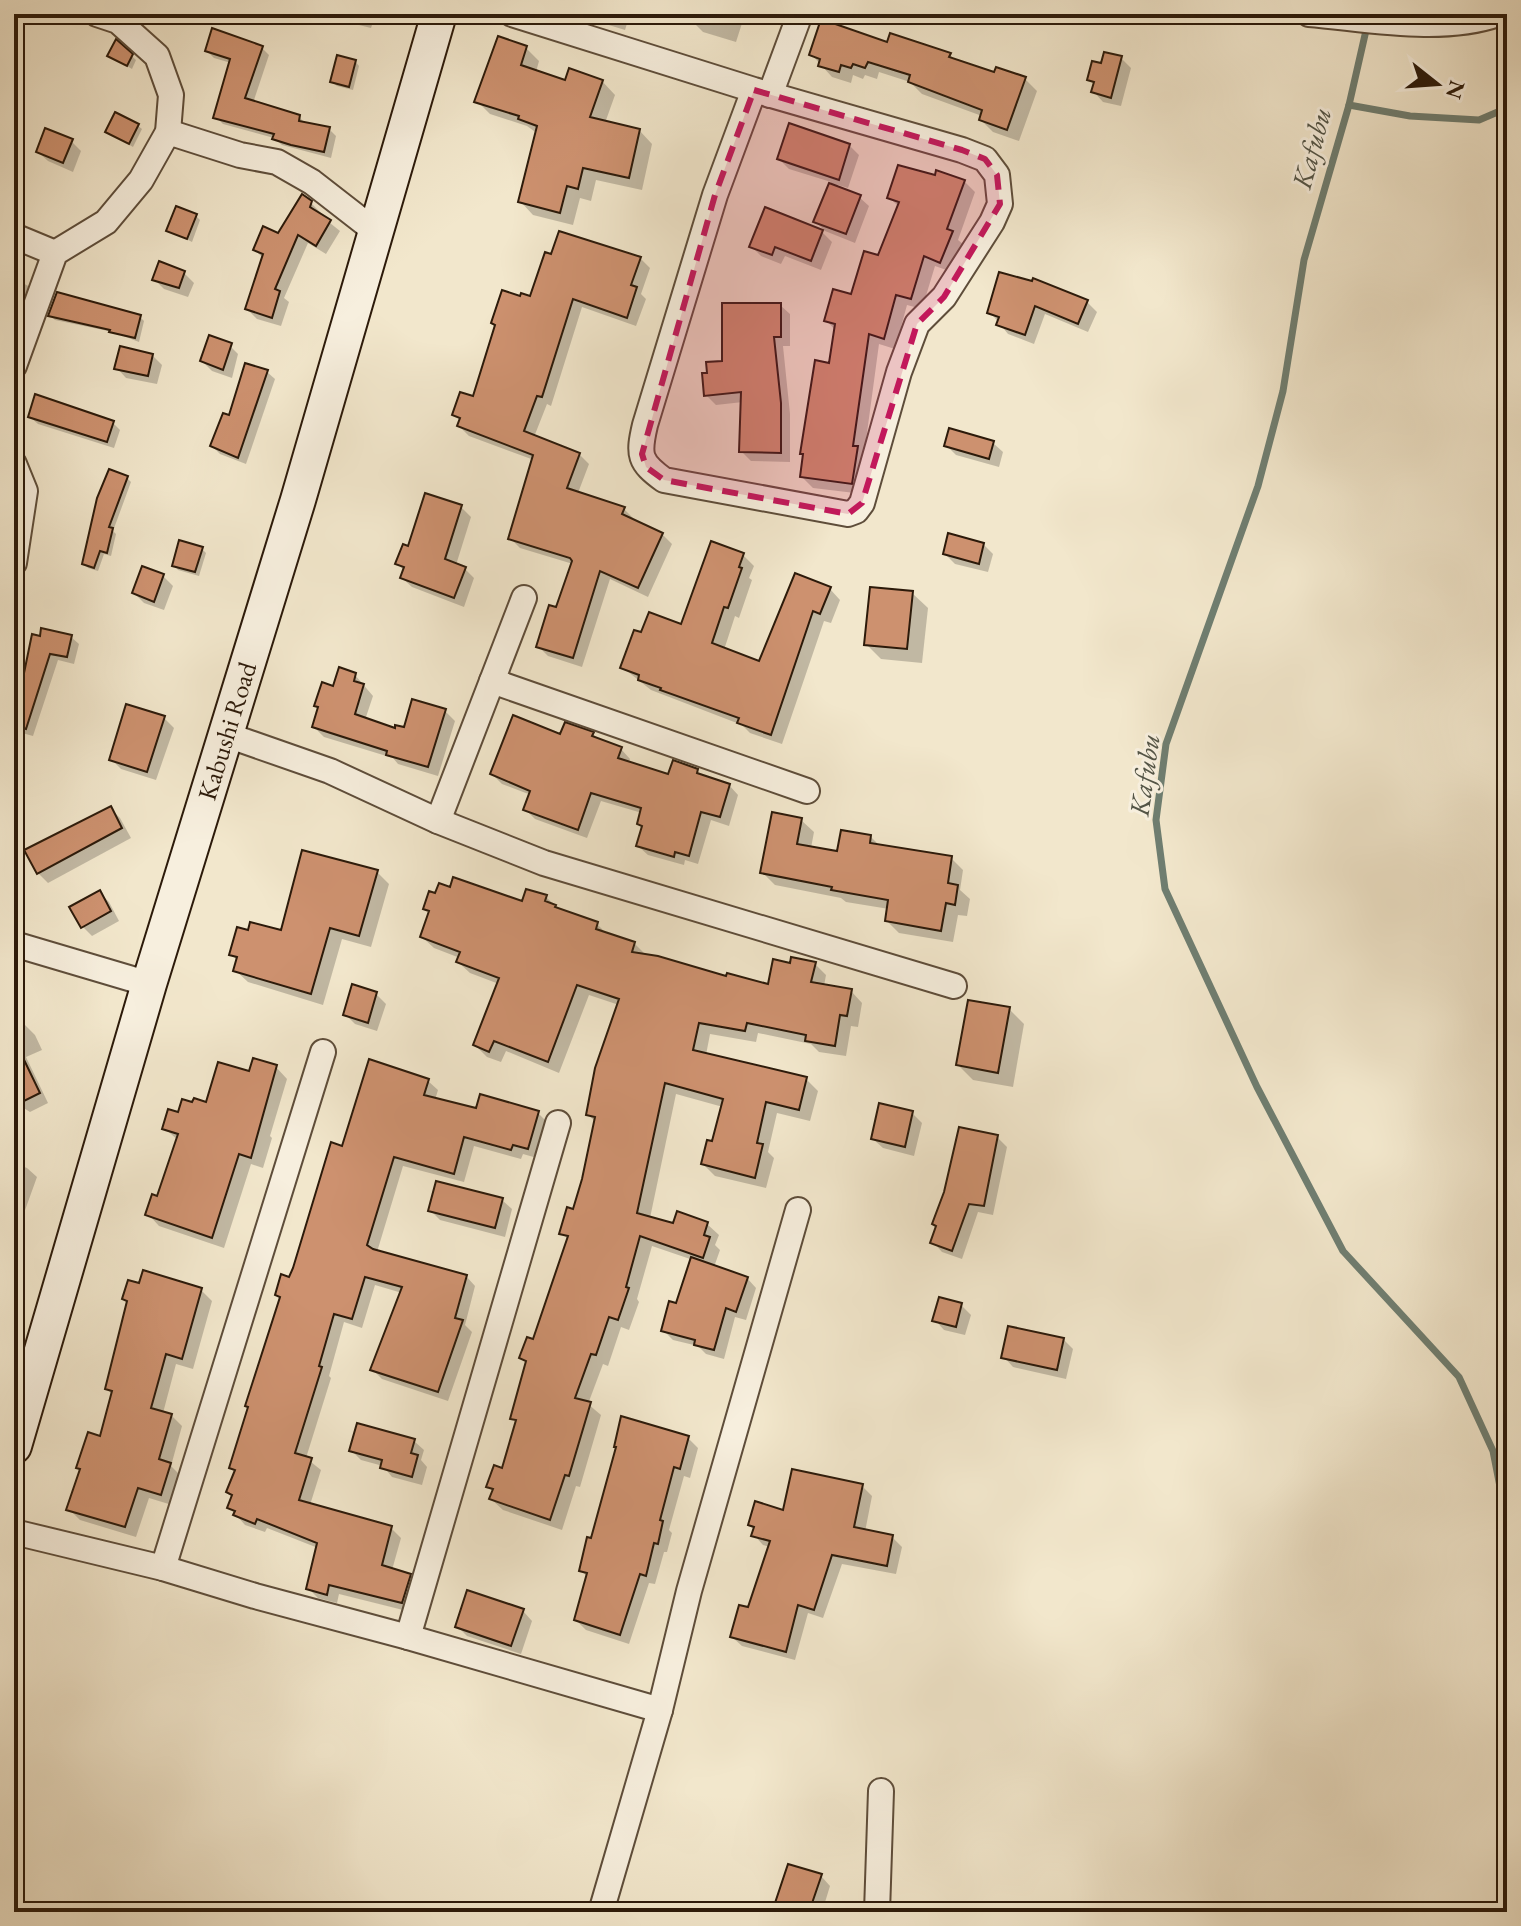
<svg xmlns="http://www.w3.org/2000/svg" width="1521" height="1926" font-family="'EB Garamond',serif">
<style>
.shadow{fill:#0003}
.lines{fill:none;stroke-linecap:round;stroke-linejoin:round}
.stream{stroke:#6f7e71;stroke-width:7}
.building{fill:#cd916f;stroke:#2c1a0a;stroke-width:2}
.minor-casing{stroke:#5e4d3a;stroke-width:28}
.secondary-casing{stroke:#2c1a0a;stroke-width:38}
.minor{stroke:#f7efde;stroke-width:24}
.secondary{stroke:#f7efde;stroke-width:34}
.marked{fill:#c2185b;fill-opacity:0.2;stroke:#c2185b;stroke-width:6;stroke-dasharray:16 10;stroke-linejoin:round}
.labels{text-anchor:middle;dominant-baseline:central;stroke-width:6;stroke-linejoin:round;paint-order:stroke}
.street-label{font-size:26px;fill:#2c1a0a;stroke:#f7efde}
.water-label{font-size:28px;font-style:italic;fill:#535446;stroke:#f7efde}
</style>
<rect width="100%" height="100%" fill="#f2e7cc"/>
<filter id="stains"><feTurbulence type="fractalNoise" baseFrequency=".0025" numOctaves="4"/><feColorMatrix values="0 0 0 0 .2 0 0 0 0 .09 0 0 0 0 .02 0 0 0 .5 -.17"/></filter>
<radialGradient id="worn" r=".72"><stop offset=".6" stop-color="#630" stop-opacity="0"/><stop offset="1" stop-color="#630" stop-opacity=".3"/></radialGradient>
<g class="shadow">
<polygon points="339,14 376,14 371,28 347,22"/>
<polygon points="573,14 630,14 625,30"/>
<polygon points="673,14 745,14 736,42 703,32 695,24 679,20"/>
<polygon points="116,42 136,60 132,69 110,56"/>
<polygon points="889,45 949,54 956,61 995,75 997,69 1025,79 1037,91 1019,141 993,132 981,120 982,116 922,94 910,82 879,72 877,79 865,75 863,79 853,75 851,83 832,77 811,54"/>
<polygon points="262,48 269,55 253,103 299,117 306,124 329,129 336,136 331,158 282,145 274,138 223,124 216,117 231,63 214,58 207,51"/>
<polygon points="526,48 539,61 536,72 566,82 602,81 615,95 605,123 639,130 652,144 642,190 596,180 591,201 580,198 573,225 533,215 520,201 538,134 527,126 490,114 477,101"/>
<polygon points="1121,58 1131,68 1121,106 1103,102 1094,92 1095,85 1090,79 1102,66"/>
<polygon points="355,61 359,66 353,90 337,86 332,82"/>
<polygon points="137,125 142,129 133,147 108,132"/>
<polygon points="71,141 81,151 73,172 48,161 38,152"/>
<polygon points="849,145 859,155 848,188 838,185 836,188 859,197 869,206 855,243 825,231 815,221 831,182 789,169 779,159"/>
<polygon points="964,181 975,192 958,240 963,244 952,272 935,266 922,309 907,305 895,349 879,344 864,455 863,494 813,488 802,477 804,456 802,453 831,365 836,331 826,320 852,296 879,258 899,207 889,197"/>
<polygon points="311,203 321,213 320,215 340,231 326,254 308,243 284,298 289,302 281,326 257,319 247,309 263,258 255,250 279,235"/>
<polygon points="196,216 200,220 192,242 169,230"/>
<polygon points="822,232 832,242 821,270 785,256 781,264 761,256 751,246"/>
<polygon points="640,258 650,268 641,294 646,299 636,326 582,307 551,406 547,404 534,437 579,454 589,464 578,493 624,509 633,518 633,521 662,534 672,544 648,597 610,579 582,667 548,656 538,646 558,609 573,564 520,548 510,538 534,460 469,436 459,426 461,421 454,414 474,398 531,299"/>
<polygon points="184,273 194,283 188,297 164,289 154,279"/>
<polygon points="1000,274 1087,302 1097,312 1088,332 1045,314 1034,344 1008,334 990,312"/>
<polygon points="19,281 32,288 22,315 14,311 14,294"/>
<polygon points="780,305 790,314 790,346 783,346 790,414 790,462 751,461 742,452 743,402 716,405 706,395"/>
<polygon points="50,315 140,317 144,321 139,342 113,332 55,320"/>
<polygon points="228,344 238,354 232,378 212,371 202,361"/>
<polygon points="152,355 162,365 157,384 126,378 117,368"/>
<polygon points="267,372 275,379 246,464 220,454 212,446 230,417"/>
<polygon points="30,417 113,423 120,430 114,448 38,424"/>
<polygon points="993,443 1003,452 999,467 956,455 946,445"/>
<polygon points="127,478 131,482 113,531 116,534 111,556 104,554 98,571 88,568 84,564"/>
<polygon points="426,496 461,507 471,517 456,565 464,568 474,578 464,607 412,587 402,578 405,571 397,564 409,548"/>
<polygon points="983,544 993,554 988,572 955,564 945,554"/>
<polygon points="202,549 206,553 199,576 178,570 174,565"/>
<polygon points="743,555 754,566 749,578 752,580 739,618 735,616 724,650 760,663 830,589 840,600 831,623 824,621 782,744 750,733 742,725 651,690 622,667 642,635 683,626"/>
<polygon points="163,576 173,586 164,610 144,603 134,593"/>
<polygon points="912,593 928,608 922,663 881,659 866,644"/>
<polygon points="34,636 71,637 79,644 74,664 58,660 33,736 22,733 14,725"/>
<polygon points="355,675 373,696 365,720 396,730 445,711 455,721 438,776 398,764 393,758 324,737 314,727 319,709 317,706 334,688"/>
<polygon points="164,718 174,728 156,780 121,769 111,759"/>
<polygon points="593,734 600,741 621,749 630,759 628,764 670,776 697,771 704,778 729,785 738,795 729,826 711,820 698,864 685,860 684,865 648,855 638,846 643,828 639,824 642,813 601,801 587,838 535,819 526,810 531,795 502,784 492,774 562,737"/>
<polygon points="110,808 120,818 131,838 48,883 38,873"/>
<polygon points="801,820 814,832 811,848 839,854 871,837 880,846 951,858 963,870 960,890 970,899 967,916 958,915 953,942 899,933 887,921 889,909 846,902 841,898 775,885 762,872"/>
<polygon points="377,872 389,884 371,947 342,939 323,1005 248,982 235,970 238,961 231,954 249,932 283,932"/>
<polygon points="99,892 109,902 119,921 92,936 82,926"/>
<polygon points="546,897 558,908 597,924 608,935 634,943 647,956 727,979 770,987 792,965 815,964 826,975 824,986 851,991 862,1003 858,1027 851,1026 846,1056 819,1052 811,1044 758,1033 756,1042 710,1034 706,1055 806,1079 818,1091 810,1121 777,1113 768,1152 774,1158 766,1188 715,1176 703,1164 714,1143 723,1107 676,1094 650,1218 674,1225 707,1224 719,1235 715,1245 720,1250 714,1267 747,1278 756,1288 746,1320 735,1317 724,1359 706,1354 698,1346 673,1340 663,1330 677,1305 693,1260 652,1246 637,1299 639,1302 629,1330 621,1327 608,1366 603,1364 588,1404 601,1415 580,1487 576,1486 562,1530 503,1510 491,1499 494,1492 489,1487 503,1471 517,1423 512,1418 527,1363 522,1358 534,1341 569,1240 562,1233 574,1212 596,1122 588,1115 619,1005 589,995 559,1073 506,1051 501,1062 487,1057 475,1045 499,984 470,973 458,962 460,958 434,948 422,937 431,914 425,908 523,904"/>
<polygon points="376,994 386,1004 377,1031 355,1024 345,1014"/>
<polygon points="1009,1009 1024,1024 1013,1087 973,1080 958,1065"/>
<polygon points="25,1025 35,1035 42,1050 26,1057 48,1103 30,1112 14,1102 14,1031"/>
<polygon points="276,1067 287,1079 270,1136 272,1138 263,1168 251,1164 224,1248 159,1226 148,1214 158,1199 178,1140 164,1128 179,1115 207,1105"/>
<polygon points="428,1081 438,1090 435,1100 477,1111 538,1113 547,1122 537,1158 523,1154 521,1159 474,1146 464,1182 403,1166 377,1252 466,1276 475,1286 465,1325 472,1332 448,1401 382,1379 373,1370 402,1293 375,1285 362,1328 344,1322 329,1376 331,1378 306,1458 321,1470 310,1505 391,1528 401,1538 392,1570 409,1575 419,1585 411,1612 339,1594 337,1603 318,1598 308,1588 318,1548 267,1528 265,1532 245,1525 230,1508 234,1497 229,1492 236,1472 232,1468 282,1299 277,1294 290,1279 343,1148"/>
<polygon points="912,1113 922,1123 914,1156 883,1148 873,1139"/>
<polygon points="997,1137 1007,1147 993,1215 978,1212 962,1259 942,1252 933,1242"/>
<polygon points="14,1163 27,1168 37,1177 15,1238 18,1242 14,1252"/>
<polygon points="502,1200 512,1209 505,1237 440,1220 430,1210"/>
<polygon points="201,1290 212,1301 193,1369 176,1364 163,1413 171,1415 182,1426 171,1466 181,1476 172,1505 149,1498 136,1537 80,1520 69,1509 101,1438 113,1395 107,1389 129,1303 124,1299"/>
<polygon points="961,1305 971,1315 965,1335 944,1330 935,1320"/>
<polygon points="1063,1339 1073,1349 1066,1379 1013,1367 1004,1357"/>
<polygon points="688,1438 698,1448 690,1478 684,1476 669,1530 672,1533 667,1552 664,1552 655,1584 649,1583 629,1644 586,1630 576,1620 588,1577 581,1571 592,1541"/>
<polygon points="414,1441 424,1450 421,1460 427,1467 422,1485 392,1477 383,1466 361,1460 352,1451"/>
<polygon points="862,1486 872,1496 865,1532 892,1537 902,1547 896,1574 842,1564 823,1618 808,1613 795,1660 742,1646 732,1637 749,1609 770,1547 763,1545 754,1535 755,1529 750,1524"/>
<polygon points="523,1611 532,1621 521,1654 467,1636 457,1626"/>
<polygon points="821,1876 830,1886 822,1912 775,1912"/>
</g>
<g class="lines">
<g class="stream">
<polyline points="1367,26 1349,105 1304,260 1283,391 1258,486 1166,744 1156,820 1165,889 1257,1087 1343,1251 1459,1377 1493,1451 1507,1522"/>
<polyline points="1349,105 1410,116 1479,120 1507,108"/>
</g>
</g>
<g class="building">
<polygon points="821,19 887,42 890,33 951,53 949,57 994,72 996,67 1026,77 1007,130 979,120 982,110 908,82 910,75 868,62 865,68 853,64 851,68 841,65 839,72 818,66 820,59 809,55"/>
<polygon points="212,28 263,46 245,98 300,115 299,121 330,127 324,152 291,145 272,139 274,134 213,118 230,59 205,51"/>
<polygon points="498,36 527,46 521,65 565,80 569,68 603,80 590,117 640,129 629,178 583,168 578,189 567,186 560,213 518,202 537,126 518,119 519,116 474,102"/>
<polygon points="116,39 133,54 127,66 107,56"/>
<polygon points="1104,52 1122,56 1111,98 1091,92 1094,82 1087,80 1092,61 1101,63"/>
<polygon points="337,55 356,60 349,87 330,82"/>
<polygon points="115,112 139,124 129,144 105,132"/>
<polygon points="789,123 850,144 839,180 777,159"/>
<polygon points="45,128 73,139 63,163 36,152"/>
<polygon points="898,165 935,175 936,170 965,180 947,229 953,231 940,263 924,256 911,299 896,295 884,339 869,334 853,446 858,446 852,484 800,477 803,454 800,454 815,360 829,363 835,324 824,321 833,289 851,294 864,251 878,255 899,202 887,198"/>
<polygon points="829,183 861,195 846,234 813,222"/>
<polygon points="302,194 312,201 310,207 331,220 316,246 298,235 275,289 280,291 272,318 245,309 263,254 253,250 263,226 278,233"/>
<polygon points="176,206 197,214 187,239 166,231"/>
<polygon points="765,207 823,230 811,261 775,247 772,255 749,247"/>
<polygon points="559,231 641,257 631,285 637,287 627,318 573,299 542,397 537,396 524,431 580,453 567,488 625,507 622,514 663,533 638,588 600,571 573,658 536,647 549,605 556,607 572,561 570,558 508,539 533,455 457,426 460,418 452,415 460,392 473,396 495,325 491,323 502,290 520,296 521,293 530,296 545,252 551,254"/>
<polygon points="159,261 185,271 179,288 152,280"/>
<polygon points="999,272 1032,281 1033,278 1088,300 1078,324 1035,306 1025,335 996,325 999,317 987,313"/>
<polygon points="57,292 141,315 135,338 109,332 110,330 48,316"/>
<polygon points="722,303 781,303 781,337 774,337 781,403 781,453 739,452 741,392 704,396 702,373 707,373 706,362 722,361"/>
<polygon points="209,335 232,343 223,370 200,361"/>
<polygon points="120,346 153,354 148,376 114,369"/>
<polygon points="245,363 268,370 238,458 210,446 223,413 229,415"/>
<polygon points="35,394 114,421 107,442 28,417"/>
<polygon points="949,428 994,441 989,459 944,446"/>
<polygon points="109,469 128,476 109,527 113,528 107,553 100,551 94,568 82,564 97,498"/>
<polygon points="425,493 462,505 445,559 466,567 454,598 400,578 404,567 395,564 403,544 408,546"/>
<polygon points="948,533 984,543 979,564 943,554"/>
<polygon points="179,540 203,547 195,572 172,566"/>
<polygon points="711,541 744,553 739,567 742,568 728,608 724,607 712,643 759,661 795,573 831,587 820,614 813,611 771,735 737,723 739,718 660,690 661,688 638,680 639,675 620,668 634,630 641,632 649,612 681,624"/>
<polygon points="142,566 164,574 154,602 132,593"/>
<polygon points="870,587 913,591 907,649 864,645"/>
<polygon points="41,628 72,635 67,657 50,654 26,729 14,726 18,700 14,698 21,677 23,678 32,634 40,636"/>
<polygon points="339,667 356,673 354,681 364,684 355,714 395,728 395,725 404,727 412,699 446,709 428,767 386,755 387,751 312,727 318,707 314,706 322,682 333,686"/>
<polygon points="126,704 165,716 147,772 109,760"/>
<polygon points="513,715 560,734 565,722 594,732 592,736 622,747 618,758 668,774 673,760 698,769 697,773 730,784 720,817 701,812 689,856 675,852 674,857 636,846 642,826 637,824 641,808 591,793 578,830 523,810 530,791 490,774"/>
<polygon points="111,806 122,828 37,874 24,850"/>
<polygon points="772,812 802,818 797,844 837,851 841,830 871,835 870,843 952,856 948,883 958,885 955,905 946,903 941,931 885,921 888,900 831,890 832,887 760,873"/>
<polygon points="302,850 378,870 359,936 330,928 311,994 233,971 237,957 229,955 237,927 248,930 250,922 281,930"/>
<polygon points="453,877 522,901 526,889 547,895 545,901 556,905 555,907 598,922 596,929 635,942 632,952 658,956 726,976 727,973 768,984 773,959 790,963 791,957 816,962 811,982 852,989 847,1016 840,1015 835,1046 805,1041 806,1035 747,1023 745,1031 699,1023 693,1050 807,1077 799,1110 766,1102 757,1143 763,1144 755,1178 701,1164 707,1140 712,1141 723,1099 665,1083 637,1213 673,1223 677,1211 708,1222 704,1235 710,1237 703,1258 640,1236 626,1287 629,1288 618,1320 609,1317 596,1355 591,1354 575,1398 591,1402 569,1476 565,1475 550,1520 489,1499 493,1489 486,1487 494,1465 502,1468 516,1420 510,1419 526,1361 519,1358 527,1337 533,1339 568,1236 559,1234 567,1207 573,1209 582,1179 595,1117 586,1115 595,1068 619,999 577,985 548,1062 494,1041 489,1052 473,1045 499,978 456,962 460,952 420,937 429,911 423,909 429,891 435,893 439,883 450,887"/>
<polygon points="100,890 111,911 81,928 69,907"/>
<polygon points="352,984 377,992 368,1023 343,1015"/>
<polygon points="968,1000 1010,1007 998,1073 956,1065"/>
<polygon points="14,1039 40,1093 14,1106"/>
<polygon points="253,1058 277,1065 251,1158 239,1154 212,1238 145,1215 152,1194 157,1196 178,1134 162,1129 168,1109 178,1112 182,1099 192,1102 194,1098 206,1102 218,1062 249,1071"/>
<polygon points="369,1059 429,1079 424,1095 476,1108 480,1094 539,1111 528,1149 513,1145 511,1150 464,1137 454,1174 394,1157 367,1245 373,1249 467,1275 455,1318 463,1320 438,1392 370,1370 402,1287 365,1277 352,1319 334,1314 319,1366 322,1367 295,1453 312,1458 299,1500 392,1526 382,1565 411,1574 402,1603 329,1585 327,1595 306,1589 317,1543 257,1519 255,1524 233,1515 235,1511 227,1508 232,1495 226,1492 235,1470 229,1468 248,1407 245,1406 280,1297 275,1295 281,1274 289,1277 293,1268 331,1142 342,1146"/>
<polygon points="879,1103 913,1111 905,1147 871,1139"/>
<polygon points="959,1127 998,1135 984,1206 969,1204 952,1251 930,1243 936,1226 932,1224 944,1192"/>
<polygon points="436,1181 503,1198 495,1228 428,1211"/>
<polygon points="691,1257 748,1277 736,1312 726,1308 714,1350 694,1345 695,1340 661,1331 669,1301 676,1303"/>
<polygon points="143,1270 202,1288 182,1359 166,1354 151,1408 172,1414 159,1459 171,1463 161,1495 138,1488 125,1527 66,1510 80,1469 76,1468 88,1432 100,1436 112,1391 105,1389 127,1301 122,1299 128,1280 139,1283"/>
<polygon points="939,1297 962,1303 956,1327 932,1321"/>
<polygon points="1008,1326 1064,1338 1057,1370 1001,1358"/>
<polygon points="621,1416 689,1436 680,1469 674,1467 660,1520 663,1521 658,1544 654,1543 646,1576 640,1574 620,1635 574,1620 587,1573 579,1571 587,1537 591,1538 616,1447 614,1447"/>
<polygon points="357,1423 415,1439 411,1453 418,1455 412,1477 380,1468 382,1460 349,1451"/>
<polygon points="792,1469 863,1484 854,1527 893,1535 887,1566 832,1555 814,1610 798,1605 786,1652 730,1637 739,1605 748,1607 770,1541 751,1536 754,1527 748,1525 755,1501 783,1510"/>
<polygon points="467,1590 524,1609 511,1646 455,1627"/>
<polygon points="788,1864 822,1874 809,1912 772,1912"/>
</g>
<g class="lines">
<g class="minor-casing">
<g id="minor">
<path d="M 512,14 L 754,90 L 962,150 L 985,159 L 997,175 L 1000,204 L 992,222 L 944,297 L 917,324 L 899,372 L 862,503 L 856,511 L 848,514 L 664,480 C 639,462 638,455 645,425 L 715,195 L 754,90"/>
<path d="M 1309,14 C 1368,19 1441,34 1498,14"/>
<polyline points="770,95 800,14"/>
<polyline points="168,132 240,155 277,162 312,182 375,231"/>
<polyline points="14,236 55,253"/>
<polyline points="14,366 55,253 106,222 141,180 168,132 171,95 157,56 118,21 97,14"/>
<polyline points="14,464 25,491 14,563"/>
<polyline points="492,681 807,791"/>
<polyline points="227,735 330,771 438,821 544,863 954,986"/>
<polyline points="438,821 524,598"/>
<polyline points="14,944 149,984"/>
<polyline points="14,1532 163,1568 255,1596 408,1637 558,1123"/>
<polyline points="163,1568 323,1052"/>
<polyline points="408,1637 660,1710"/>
<polyline points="601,1912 660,1710 689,1591 798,1210"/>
<polyline points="877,1912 881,1791"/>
</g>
</g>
<g class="secondary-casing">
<g id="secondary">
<path id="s1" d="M 14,1446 L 149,984 L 298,500 L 439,14"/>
</g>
</g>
<use href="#minor" class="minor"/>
<use href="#secondary" class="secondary"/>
</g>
<path class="marked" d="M 754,90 L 962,150 L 985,159 L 997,175 L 1000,204 L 944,297 L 917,324 L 862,503 L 848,514 L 664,480 L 646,467 L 642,454 L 715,195 Z"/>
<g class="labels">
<g class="street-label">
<text stroke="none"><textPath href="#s1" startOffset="746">Kabushi Road</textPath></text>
</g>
<g class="water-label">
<text transform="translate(1311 148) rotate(-75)">Kafubu</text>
<text transform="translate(1144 775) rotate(-82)">Kafubu</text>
</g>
</g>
<rect width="1521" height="1926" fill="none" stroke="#f2e7cc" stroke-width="48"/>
<rect x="16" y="16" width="1489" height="1894" fill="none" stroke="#2c1a0a" stroke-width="4"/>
<rect x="24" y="24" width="1473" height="1878" fill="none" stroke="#2c1a0a" stroke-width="2"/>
<g transform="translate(1437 84) rotate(107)" stroke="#f7efde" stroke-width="6" paint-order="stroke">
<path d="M0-6L14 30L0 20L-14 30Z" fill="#2c1a0a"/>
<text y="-12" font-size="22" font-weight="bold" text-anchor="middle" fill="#2c1a0a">N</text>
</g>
<rect width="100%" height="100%" filter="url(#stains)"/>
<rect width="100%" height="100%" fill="url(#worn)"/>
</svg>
